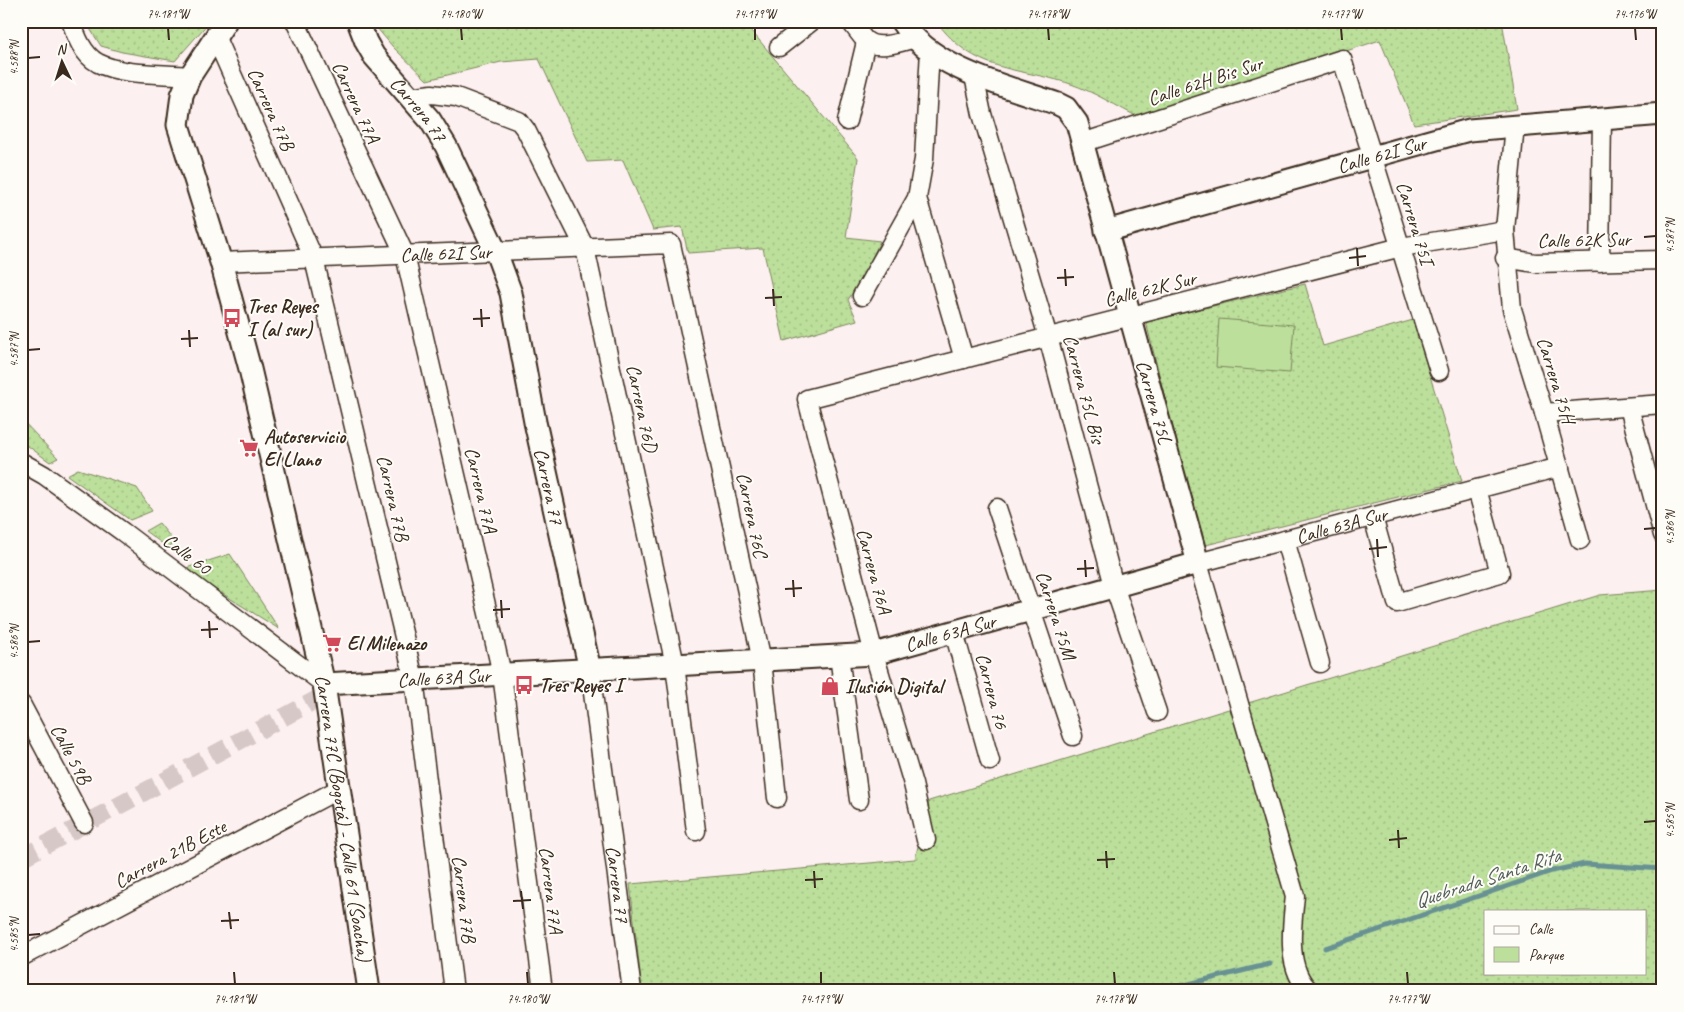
<svg xmlns="http://www.w3.org/2000/svg" width="1684" height="1012" font-family="Caveat,sans-serif">
<style>
.green{fill:url(#green-dots);stroke:#7c855c;fill-rule:evenodd}
.pitch{fill:#bce09b;stroke:#7c855c}
.lines{fill:none;stroke-linecap:round;stroke-linejoin:round}
.stream{stroke:#679193;stroke-width:5}
.minor-tunnel{stroke:#d6c8c6;stroke-width:18;stroke-dasharray:18 9;stroke-linecap:butt}
.minor-casing{stroke:#3b2a1e;stroke-width:21}
.tertiary-casing{stroke:#3b2a1e;stroke-width:25}
.minor{stroke:#fdfcf7;stroke-width:18}
.tertiary{stroke:#fdfcf7;stroke-width:21}
.ticks{fill:none;stroke:#3b2a1e;stroke-width:2}
.labels{text-anchor:middle;dominant-baseline:central;stroke-width:4;stroke-linejoin:round;paint-order:stroke}
.street-label{font-size:20px;fill:#3b2a1e;stroke:#fdfcf7}
.poi-label{font-size:20px;font-weight:bold;fill:#3b2a1e;stroke:#fdfcf7;text-anchor:start}
.water-label{font-size:21px;font-style:italic;fill:#515d58;stroke:#fdfcf7}
.neatline{fill:none;stroke:#3b2a1e;stroke-width:2}
.ticks-label{font-size:12px;text-anchor:middle;fill:#3b2a1e}
</style>
<defs>
<pattern id="green-dots" width="8" height="8" patternUnits="userSpaceOnUse" patternTransform="scale(1.25)"><rect width="8" height="8" fill="#bce09b"/><path d="M2 2h.1M6 6h.1" fill="none" stroke="#a2c085" stroke-width="1.8" stroke-linecap="round"/></pattern>
</defs>
<rect width="100%" height="100%" fill="#fdf0f0"/>
<filter id="ink" filterUnits="userSpaceOnUse"><feTurbulence type="fractalNoise" baseFrequency=".02" numOctaves="2"/><feDisplacementMap in="SourceGraphic" scale="10" xChannelSelector="R" yChannelSelector="G"/><feConvolveMatrix kernelMatrix="1 2 1 2 8 2 1 2 1" color-interpolation-filters="sRGB"/></filter>
<g filter="url(#ink)">
<g class="green">
<polygon points="85,21 210,21 175,61 122,52 101,46"/>
<polygon points="371,21 743,21 858,158 846,237 880,241 867,269 848,300 857,320 784,341 763,248 688,253 682,227 653,230 623,160 587,162 539,59 501,62 427,80 393,47"/>
<path d="M 936,21 L 1502,21 L 1517,109 L 1414,124 L 1380,40 L 1140,118 C 1118,107 1094,92 1071,84 C 1014,66 976,74 936,21 Z"/>
<polygon points="1305,284 1323,346 1413,320 1462,481 1202,546 1146,322"/>
<polygon points="21,419 58,458 50,462 21,441"/>
<polygon points="78,469 137,488 152,511 130,520 67,475"/>
<polygon points="159,523 175,543 167,547 145,531"/>
<polygon points="230,554 279,629 183,569"/>
<path d="M 1663,590 L 1663,991 L 642,991 L 630,884 L 915,859 L 929,801 L 1600,595 ZM 1485,911 L 1645,911 L 1645,973 L 1485,973 Z"/>
</g>
<polygon class="pitch" points="1219,319 1294,325 1290,373 1216,367"/>
<g class="lines">
<g class="stream">
<polyline points="1325,948 1552,871 1585,864 1663,869"/>
<polyline points="1160,991 1270,964"/>
</g>
<polyline class="minor-tunnel" points="21,858 325,695"/>
<g class="minor-casing">
<g id="minor">
<path d="M 71,21 C 76,36 83,55 98,63 C 124,76 161,73 190,76"/>
<polyline points="295,21 405,255 502,674 543,991"/>
<path d="M 850,21 C 855,27 860,35 865,40 C 877,51 901,42 915,38"/>
<polyline points="215,36 314,259 414,679 454,991"/>
<polyline points="779,47 812,21"/>
<polyline points="974,76 982,114 1048,337 1114,586 1157,712"/>
<polyline points="410,97 432,94 456,97 519,121 526,130 585,248 675,665 696,831"/>
<polyline points="847,121 866,42"/>
<polyline points="1515,125 1505,230 1512,309 1544,413 1580,540"/>
<polyline points="1082,143 1342,59 1439,371"/>
<polyline points="917,198 964,359"/>
<polyline points="1505,258 1535,263 1663,260"/>
<path id="s1" d="M 221,262 L 671,244 L 762,661 L 777,798"/>
<polyline points="1600,262 1602,118"/>
<polyline points="862,296 917,198 924,159 930,50"/>
<polyline points="1629,407 1663,535"/>
<polyline points="1544,413 1663,404"/>
<polyline points="21,462 44,475 123,532 324,684"/>
<polyline points="997,508 1073,736"/>
<polyline points="1373,517 1397,603 1500,573 1477,489"/>
<polyline points="1285,540 1320,663"/>
<polyline points="954,632 990,761"/>
<polyline points="839,656 859,800"/>
<path id="s2" d="M 590,670 L 632,991"/>
<polyline points="21,704 84,823"/>
<polyline points="926,840 913,784 874,654 807,399 1401,247 1505,230"/>
<polyline points="21,957 339,789"/>
<path id="s3" d="M 1310,991 C 1285,969 1292,925 1295,896 L 1198,563 L 1560,467"/>
</g>
</g>
<g class="tertiary-casing">
<g id="tertiary">
<path id="s4" d="M 226,21 L 190,76 L 182,95 L 178,125 L 221,262 L 250,369 L 324,684 L 369,991"/>
<path id="s5" d="M 358,21 L 366,42 L 374,56 L 430,120 L 446,146 L 496,252 L 511,293 L 535,422 L 590,670"/>
<path id="s6" d="M 1106,231 L 1469,130 L 1663,114"/>
<path id="s7" d="M 324,684 L 874,654 L 1198,563 L 1077,123 L 1066,108 L 1058,104 C 1006,86 933,70 901,21"/>
</g>
</g>
<use href="#minor" class="minor"/>
<use href="#tertiary" class="tertiary"/>
</g>
</g>
<path class="ticks" d="M 168,28 L 169,40M 461,28 L 462,40M 755,28 L 755,40M 1048,28 L 1049,40M 1341,28 L 1342,40M 1635,28 L 1636,40M 28,58 L 40,57M 1644,237 L 1656,236M 1357,248 L 1358,266M 1349,258 L 1366,256M 1065,269 L 1066,286M 1057,278 L 1074,277M 773,289 L 774,306M 765,298 L 782,297M 481,309 L 482,327M 473,319 L 490,318M 189,330 L 190,347M 181,339 L 198,338M 28,350 L 40,349M 1644,529 L 1656,528M 1377,539 L 1378,557M 1369,549 L 1387,547M 1085,560 L 1086,577M 1077,569 L 1094,568M 793,580 L 794,597M 785,589 L 802,588M 501,600 L 502,618M 493,610 L 510,609M 209,621 L 210,638M 201,630 L 218,629M 28,642 L 40,641M 1644,822 L 1656,821M 1398,830 L 1399,848M 1389,840 L 1407,838M 1106,851 L 1107,868M 1097,860 L 1115,859M 814,871 L 815,888M 805,880 L 823,879M 521,891 L 523,909M 513,901 L 531,900M 229,912 L 231,929M 221,921 L 239,920M 28,935 L 40,934M 234,972 L 235,984M 527,972 L 528,984M 821,972 L 821,984M 1114,972 L 1115,984M 1407,972 L 1408,984"/>
<defs>
<g id="bus-bare" transform="scale(1.5)"><path d="M-5-6H5V4H4V6H2V4H-2V6H-4V4H-5ZM-3.5-4V0h7V-4ZM-3.5 1.2v1.5H-2V1.2ZM2 1.2v1.5H3.5V1.2Z" fill="#d1495b" stroke="#fdfcf7" stroke-width="2.5" paint-order="stroke"/></g>
<g id="supermarket-bare" transform="scale(1.5)"><path d="M-6-5.5h2.5l.6 2H6L4.5 2H-2.5L-4.4-4H-6ZM-1.5 3.2a1.3 1.3 0 1 0 .1 0ZM3 3.2a1.3 1.3 0 1 0 .1 0Z" fill="#d1495b" stroke="#fdfcf7" stroke-width="2.5" paint-order="stroke"/></g>
<g id="shop-bare" transform="scale(1.5)"><path d="M-5-2.5h2.3a2.7 3.5 0 0 1 5.4 0H5L5.5 6h-11ZM-1.5-2.5h3a1.5 2.3 0 0 0-3 0Z" fill="#d1495b" stroke="#fdfcf7" stroke-width="2.5" paint-order="stroke"/></g>
</defs>
<g fill-rule="evenodd">
<use href="#bus-bare" x="232" y="318"/>
<use href="#supermarket-bare" x="249" y="448"/>
<use href="#supermarket-bare" x="332" y="643"/>
<use href="#bus-bare" x="524" y="685"/>
<use href="#shop-bare" x="830" y="686"/>
</g>
<g class="labels">
<g class="street-label">
<text transform="translate(1205 81) rotate(-18)">Calle 62H Bis Sur</text>
<text transform="translate(356 102) rotate(65)">Carrera 77A</text>
<text transform="translate(271 109) rotate(66)">Carrera 77B</text>
<text stroke="none"><textPath href="#s5" startOffset="108">Carrera 77</textPath></text>
<text stroke="none"><textPath href="#s6" startOffset="286">Calle 62I Sur</textPath></text>
<text transform="translate(1415 223) rotate(73)">Carrera 75I</text>
<text transform="translate(1584 240) rotate(-1)">Calle 62K Sur</text>
<text stroke="none"><textPath href="#s1" startOffset="225">Calle 62I Sur</textPath></text>
<text transform="translate(1150 289) rotate(-14)">Calle 62K Sur</text>
<text transform="translate(1556 380) rotate(73)">Carrera 75H</text>
<text transform="translate(1084 389) rotate(75)">Carrera 75L Bis</text>
<text transform="translate(1154 402) rotate(74)">Carrera 75L</text>
<text transform="translate(642 408) rotate(78)">Carrera 76D</text>
<text stroke="none"><textPath href="#s5" startOffset="512">Carrera 77</textPath></text>
<text transform="translate(481 490) rotate(77)">Carrera 77A</text>
<text transform="translate(393 498) rotate(77)">Carrera 77B</text>
<text transform="translate(752 515) rotate(78)">Carrera 76C</text>
<text stroke="none"><textPath href="#s3" startOffset="595">Calle 63A Sur</textPath></text>
<text transform="translate(187 554) rotate(37)">Calle 60</text>
<text transform="translate(874 571) rotate(75)">Carrera 76A</text>
<text transform="translate(1056 615) rotate(72)">Carrera 75M</text>
<text stroke="none"><textPath href="#s7" startOffset="630">Calle 63A Sur</textPath></text>
<text stroke="none"><textPath href="#s7" startOffset="120">Calle 63A Sur</textPath></text>
<text transform="translate(992 691) rotate(75)">Carrera 76</text>
<text transform="translate(71 754) rotate(62)">Calle 59B</text>
<text stroke="none"><textPath href="#s4" startOffset="830">Carrera 77C (Bogotá) - Calle 61 (Soacha)</textPath></text>
<text transform="translate(170 854) rotate(-28)">Carrera 21B Este</text>
<text stroke="none"><textPath href="#s2" startOffset="216">Carrera 77</textPath></text>
<text transform="translate(551 890) rotate(83)">Carrera 77A</text>
<text transform="translate(464 899) rotate(83)">Carrera 77B</text>
</g>
<g class="poi-label">
<text x="247" y="306">Tres Reyes<tspan x="247" dy="23">I (al sur)</tspan></text>
<text x="264" y="436">Autoservicio<tspan x="264" dy="23">El Llano</tspan></text>
<text x="347" y="643">El Milenazo</text>
<text x="539" y="685">Tres Reyes I</text>
<text x="845" y="686">Ilusión Digital</text>
</g>
<g class="water-label">
<text transform="translate(1487 878) rotate(-18)">Quebrada Santa Rita</text>
</g>
</g>
<rect width="1684" height="1012" fill="none" stroke="#fdfcf7" stroke-width="55"/>
<rect x="1484" y="910" width="162" height="65" fill="#fdfcf7" stroke="#afa8a0"/>
<rect x="1494" y="926" width="25" height="8" fill="#fdfcf7" stroke="#afa8a0"/>
<text x="1529" y="934" font-size="15" fill="#3b2a1e">Calle</text>
<rect x="1494" y="947" width="25" height="15" fill="#bce09b" stroke="#afa8a0"/>
<text x="1529" y="960" font-size="15" fill="#3b2a1e">Parque</text>
<g transform="translate(62 62) rotate(356)" stroke="#fdfcf7" stroke-width="4" paint-order="stroke">
<path d="M0-4L9 19L0 12L-9 19Z" fill="#3b2a1e"/>
<text y="-8" font-size="14" font-weight="bold" text-anchor="middle" fill="#3b2a1e">N</text>
</g>
<rect x="28" y="28" width="1628" height="956" class="neatline"/>
<g class="ticks-label">
<text x="168" y="18">74.181°W</text>
<text x="461" y="18">74.180°W</text>
<text x="755" y="18">74.179°W</text>
<text x="1048" y="18">74.178°W</text>
<text x="1341" y="18">74.177°W</text>
<text x="1635" y="18">74.176°W</text>
<text transform="translate(14 58) rotate(-90)" y="4">4.588°N</text>
<text transform="translate(1670 236) rotate(-90)" y="4">4.587°N</text>
<text transform="translate(14 350) rotate(-90)" y="4">4.587°N</text>
<text transform="translate(1670 528) rotate(-90)" y="4">4.586°N</text>
<text transform="translate(14 642) rotate(-90)" y="4">4.586°N</text>
<text transform="translate(1670 821) rotate(-90)" y="4">4.585°N</text>
<text transform="translate(14 935) rotate(-90)" y="4">4.585°N</text>
<text x="235" y="1003">74.181°W</text>
<text x="528" y="1003">74.180°W</text>
<text x="821" y="1003">74.179°W</text>
<text x="1115" y="1003">74.178°W</text>
<text x="1408" y="1003">74.177°W</text>
</g>
</svg>
